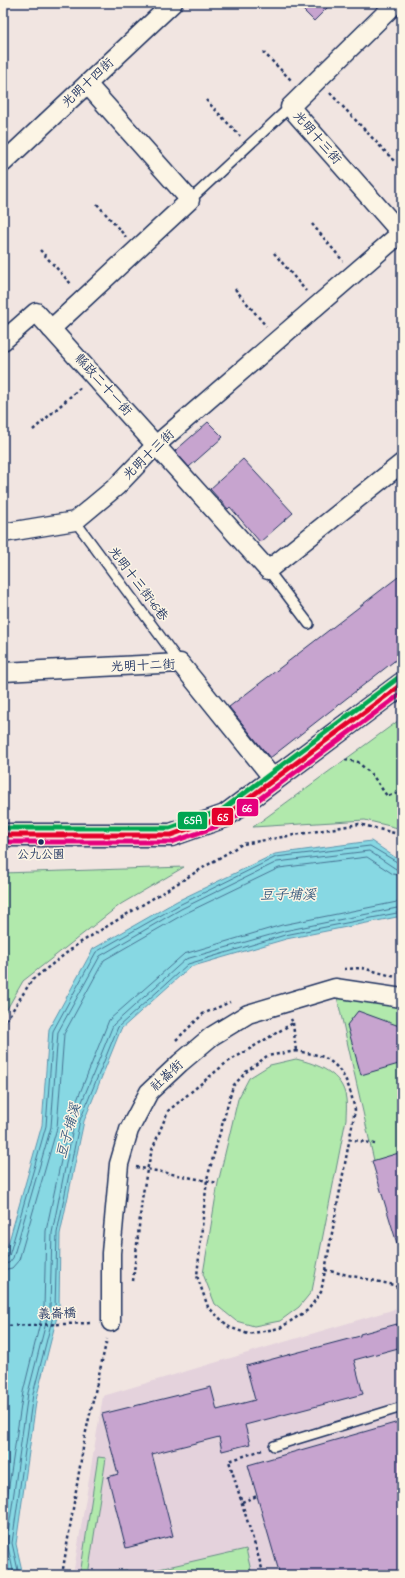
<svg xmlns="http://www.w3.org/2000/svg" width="405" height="1578" font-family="'Indie Flower','LXGW WenKai TC',sans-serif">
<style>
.built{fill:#e4d2dc}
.green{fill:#b1e9ac;stroke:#668c85}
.water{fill:#87d8e3;stroke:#5c94ae}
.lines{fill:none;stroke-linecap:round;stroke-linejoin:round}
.shore{stroke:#467393;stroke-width:1}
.building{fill:#c7a4cf;stroke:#1b2f5e}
.lane-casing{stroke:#1b2f5e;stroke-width:12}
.street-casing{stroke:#1b2f5e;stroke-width:21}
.secondary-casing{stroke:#1b2f5e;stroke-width:25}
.path{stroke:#1b2f5e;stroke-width:2.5;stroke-dasharray:3 3;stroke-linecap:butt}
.lane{stroke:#fcf5e5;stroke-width:9}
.street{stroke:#fcf5e5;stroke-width:18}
.secondary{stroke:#fcf5e5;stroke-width:22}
.bus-1-casing{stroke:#fcf5e5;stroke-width:8}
.bus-2-casing{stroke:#fcf5e5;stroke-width:8}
.bus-3-casing{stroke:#fcf5e5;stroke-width:8}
.bus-1{stroke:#e4002b;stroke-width:5}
.bus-2{stroke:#e5007d;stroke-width:5}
.bus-3{stroke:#00a651;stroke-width:5}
.bus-dot{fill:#1b2f5e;stroke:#fcf5e5;stroke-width:1.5}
.labels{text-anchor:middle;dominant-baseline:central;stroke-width:3;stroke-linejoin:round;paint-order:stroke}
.bus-label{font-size:12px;fill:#1b2f5e;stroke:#fcf5e5}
.street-label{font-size:13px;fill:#1b2f5e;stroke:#fcf5e5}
.water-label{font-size:14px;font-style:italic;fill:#36597f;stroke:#fcf5e5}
.line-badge{stroke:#fcf5e5;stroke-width:1.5}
.badge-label{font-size:11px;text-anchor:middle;font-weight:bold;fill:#fff}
</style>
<rect width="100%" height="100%" fill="#f1e5e1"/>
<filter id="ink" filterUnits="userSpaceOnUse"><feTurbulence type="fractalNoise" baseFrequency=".025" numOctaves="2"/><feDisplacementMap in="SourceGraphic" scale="8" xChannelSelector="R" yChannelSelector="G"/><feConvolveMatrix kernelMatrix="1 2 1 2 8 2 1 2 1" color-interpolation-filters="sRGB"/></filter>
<g filter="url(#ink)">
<polygon class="built" points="402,1307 402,1575 73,1575 103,1396"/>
<g class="green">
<polygon points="402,718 402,829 365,820 253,827"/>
<polygon points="184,867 121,904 23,981 3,1016 3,873"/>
<polygon points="335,988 402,1001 402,1157 375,1165"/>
<path d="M 296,1059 C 317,1064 343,1073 346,1099 C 347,1106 346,1112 346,1119 L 312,1291 L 299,1307 L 280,1321 L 254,1326 L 236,1321 L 215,1304 L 203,1274 L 218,1183 L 238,1099 L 249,1078 L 270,1065 Z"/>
<polygon points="98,1457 106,1458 88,1575 80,1575"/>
<polygon points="246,1549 251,1571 232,1575 133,1575"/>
<polygon points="127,1570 127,1575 102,1575 102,1571"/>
</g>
<polygon class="water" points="371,841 402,862 402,916 286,939 190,967 121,1029 84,1121 60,1234 59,1309 37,1395 16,1544 23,1575 3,1575 3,1262 42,1125 49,1029 93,949 177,901 275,854"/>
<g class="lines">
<g class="shore">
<polyline points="3,1259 9,1256 46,1126 53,1031 96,952 179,905 276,857 370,846 402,865"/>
<polyline points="3,1264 9,1263 13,1258 51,1127 58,1032 100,956 181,909 277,862 369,851 396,869 402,870"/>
<polyline points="3,1270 12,1268 19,1260 57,1128 64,1034 104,960 184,914 279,868 367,857 393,874 402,876"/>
<polyline points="3,1526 23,1392 44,1307 46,1231 70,1118 109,1020 184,954 282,925 402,901"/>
<polyline points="14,1575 7,1542 28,1393 50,1307 52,1233 75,1119 113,1025 186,959 284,931 402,907"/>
<polyline points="19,1575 12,1543 33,1394 55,1308 57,1233 80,1120 118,1027 188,964 285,935 402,912"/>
</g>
</g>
<g class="building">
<polygon points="296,3 332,3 314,21"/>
<polygon points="208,422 223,437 189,467 175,451"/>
<polygon points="243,459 293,513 260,542 230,507 228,509 210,489"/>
<polygon points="402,574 402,655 270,758 229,707"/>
<polygon points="358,1011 402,1027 402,1063 361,1075 347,1025"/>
<polygon points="402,1152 402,1246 398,1247 372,1161"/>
<polygon points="397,1324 402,1347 354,1360 363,1394 245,1425 250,1444 222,1451 219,1437 152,1454 173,1536 126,1548 108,1477 118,1474 102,1414 211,1387 217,1410 255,1400 246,1366 360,1336 360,1334"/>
<polygon points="402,1421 402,1575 280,1575 248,1465"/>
</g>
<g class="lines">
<g class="lane-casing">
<g id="lane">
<polyline points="190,200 290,107"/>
<polyline points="75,521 180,663"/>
<polyline points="268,570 309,624"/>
<polyline points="274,1446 402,1407"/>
</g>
</g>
<g class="street-casing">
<g id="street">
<polyline points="3,163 173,3"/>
<polyline points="51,329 190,200 87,84"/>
<polyline points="3,341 36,312 268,570 402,463"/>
<polyline points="3,533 75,521 117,486 156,445 401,233 290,107 396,3"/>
<polyline points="3,672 180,663 275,781"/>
<polyline points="111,1322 111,1253 119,1164 129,1130 149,1092 180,1063 212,1036 248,1014 335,988 402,998"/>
</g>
</g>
<g class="secondary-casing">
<polyline id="secondary" points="3,835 171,835 225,816 402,684"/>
</g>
<g class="path">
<polyline points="263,52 291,80"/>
<polyline points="330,93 395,162"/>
<polyline points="206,100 240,136"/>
<polyline points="97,204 126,237"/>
<polyline points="312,224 343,261"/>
<polyline points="40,250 72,285"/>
<polyline points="274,253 306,291"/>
<polyline points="235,289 266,326"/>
<polyline points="402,407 398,410 402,416"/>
<polyline points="33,430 80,388"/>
<polyline points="345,760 358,762 373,776 387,796 402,792"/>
<polyline points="344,969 362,968 396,977"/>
<polyline points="293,1023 296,1051"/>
<polyline points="3,1025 32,980 78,944 242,844 359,824 402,835"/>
<polyline points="176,1040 203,1014 230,1002"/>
<path d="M 296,1051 C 305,1053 319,1054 327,1059 C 346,1071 350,1089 355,1110 L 321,1292 L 308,1310 L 280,1328 L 248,1334 L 229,1327 L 208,1307 L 197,1276 L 207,1179 L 233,1086 L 246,1072 L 267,1056 Z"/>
<polyline points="349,1139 375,1144"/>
<polyline points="136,1167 218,1183"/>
<polyline points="325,1270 394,1285 402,1290"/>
<polyline points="133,1281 142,1199 147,1170 152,1150 168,1111 226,1063 293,1023 291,1019"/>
<polyline points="3,1326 92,1323"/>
<polyline points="262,1450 229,1461 264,1575"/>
<polyline points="242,1502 257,1496"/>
<polyline points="62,1575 85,1436 107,1339"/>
</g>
<use href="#lane" class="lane"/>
<use href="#street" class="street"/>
<use href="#secondary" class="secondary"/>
<g class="bus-1-casing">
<polyline id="bus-1" points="3,835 171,835 225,816 402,684"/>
</g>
<g class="bus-2-casing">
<polyline id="bus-2" points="3,842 172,842 227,823 402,693"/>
</g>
<g class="bus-3-casing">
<polyline id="bus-3" points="3,828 170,828 222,810 398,678"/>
</g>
<use href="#bus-1" class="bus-1"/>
<use href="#bus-2" class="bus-2"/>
<use href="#bus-3" class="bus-3"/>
</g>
</g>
<circle class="bus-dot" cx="41" cy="842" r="3.5"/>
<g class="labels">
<g class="bus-label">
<text x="41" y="855">公九公園</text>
</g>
<g class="street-label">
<text transform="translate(88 83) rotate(-43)">光明十四街</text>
<text transform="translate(317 138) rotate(49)">光明十三街</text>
<text transform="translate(103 385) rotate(48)">縣政二十一街</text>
<text transform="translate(149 455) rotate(-44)">光明十三街</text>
<text transform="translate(138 584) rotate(53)">光明十三街46巷</text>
<text transform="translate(143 666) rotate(-2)">光明十二街</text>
<text transform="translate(167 1076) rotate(-43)">社崙街</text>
<text transform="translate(57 1314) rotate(-2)">義崙橋</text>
</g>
<g class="water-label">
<text x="288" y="895">豆子埔溪</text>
<text transform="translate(69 1131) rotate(-74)">豆子埔溪</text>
</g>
</g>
<g class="line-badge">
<rect x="236" y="798" width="23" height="19" rx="4" fill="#e5007d"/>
<rect x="211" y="807" width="23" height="19" rx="4" fill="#e4002b"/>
<rect x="177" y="811" width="31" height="19" rx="4" fill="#00a651"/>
</g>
<g class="badge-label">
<text x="247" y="812">66</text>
<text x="223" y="821">65</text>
<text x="193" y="824">65A</text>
</g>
<rect width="405" height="1578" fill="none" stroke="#fcf5e5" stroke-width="16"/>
<rect x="8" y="8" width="389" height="1562" fill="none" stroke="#1b2f5e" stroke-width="1.5" filter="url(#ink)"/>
</svg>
